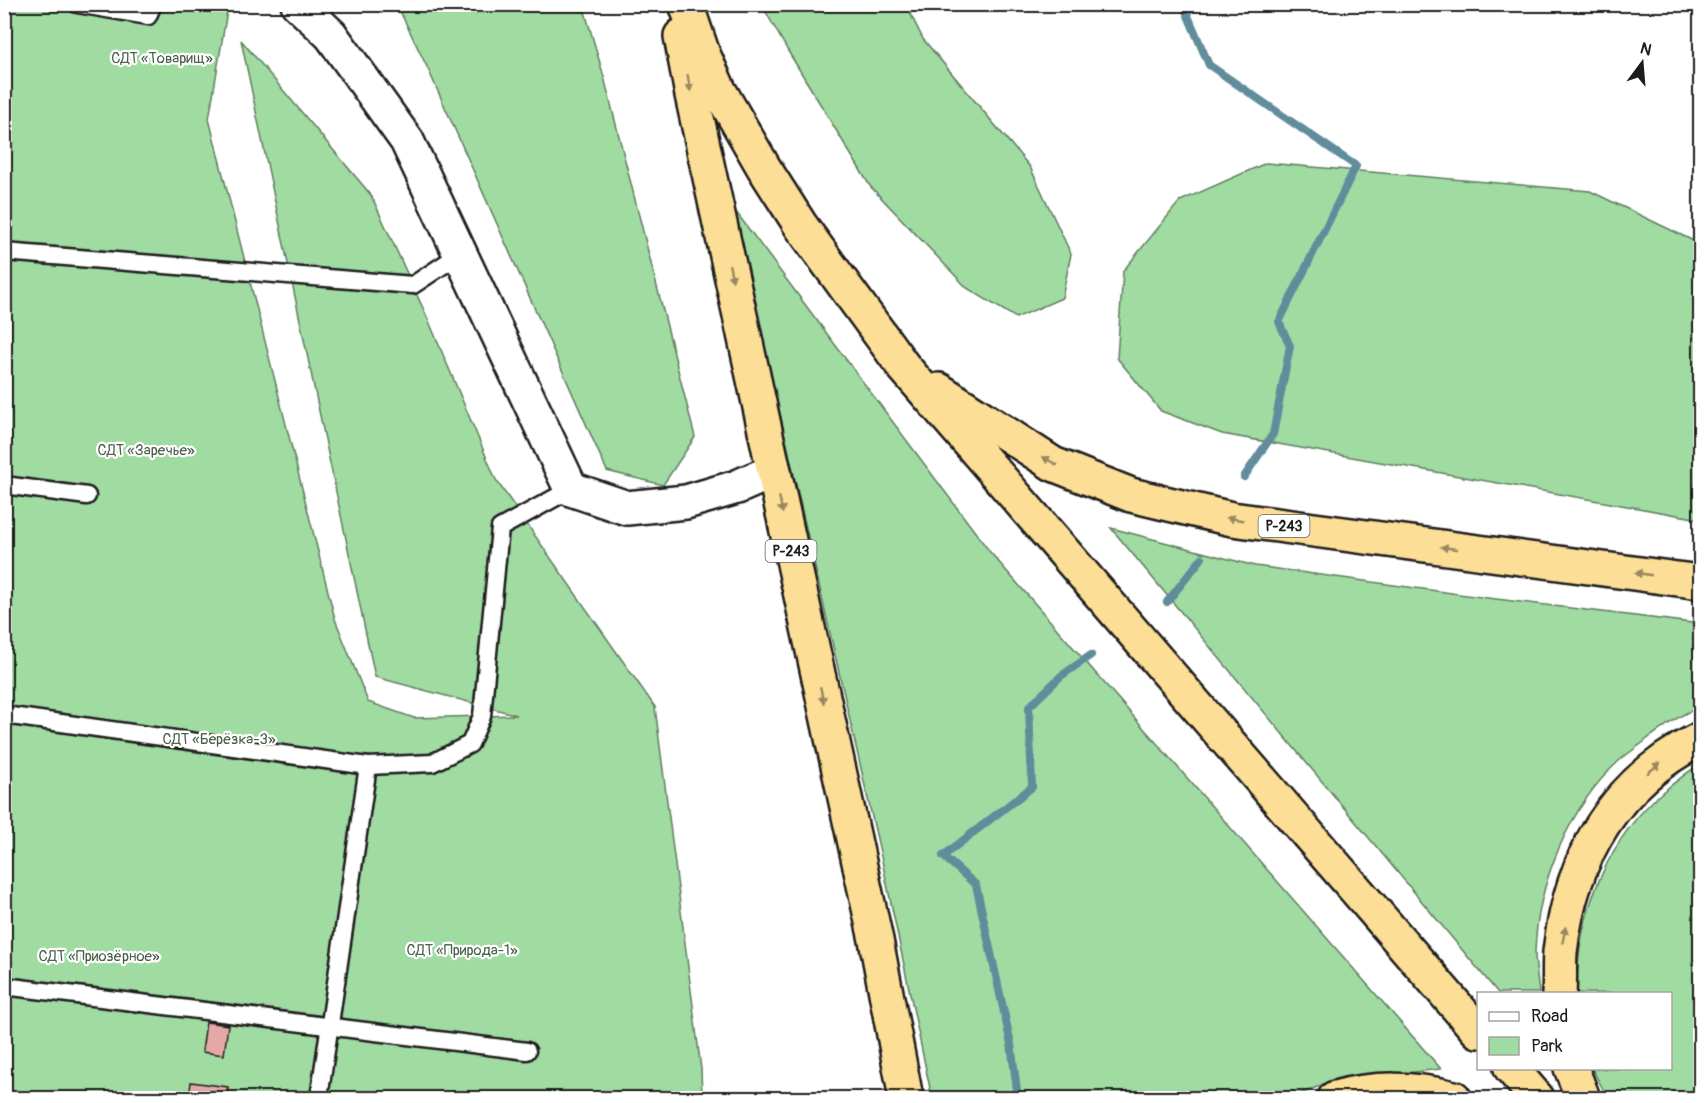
<svg xmlns="http://www.w3.org/2000/svg" width="1705" height="1103" font-family="Pangolin,sans-serif">
<style>
.green{fill:#a0dba2;stroke:#5e7c5f;stroke-width:1.5}
.lines{fill:none;stroke-linecap:round;stroke-linejoin:round}
.stream{stroke:#608c9b;stroke-width:8}
.building{fill:#e4a9a6;stroke:#1c1c1c;stroke-width:1.5}
.lane-casing{stroke:#1c1c1c;stroke-width:21}
.street-casing{stroke:#1c1c1c;stroke-width:38}
.highway-casing{stroke:#1c1c1c;stroke-width:38}
.lane{stroke:#fff;stroke-width:16}
.street{stroke:#fff;stroke-width:33}
.highway{stroke:#fdde96;stroke-width:33}
.oneway{fill:#98875f}
.labels{text-anchor:middle;dominant-baseline:central;stroke-width:4.5;stroke-linejoin:round;paint-order:stroke}
.shield{fill:#fff;stroke:#606060;stroke-width:1.5}
.shield-label{font-size:14px;font-weight:bold;fill:#1c1c1c}
.park-label{font-size:15px;fill:#4a5f4b;stroke:#fff}
</style>
<rect width="100%" height="100%" fill="#fff"/>
<filter id="ink" filterUnits="userSpaceOnUse"><feTurbulence type="fractalNoise" baseFrequency=".0167" numOctaves="2"/><feDisplacementMap in="SourceGraphic" scale="12" xChannelSelector="R" yChannelSelector="G"/><feConvolveMatrix kernelMatrix="1 2 1 2 8 2 1 2 1" color-interpolation-filters="sRGB"/></filter>
<g filter="url(#ink)">
<g class="green">
<polygon points="5,5 228,5 209,119 335,619 368,702 414,718 517,715 375,677 241,40 371,195 428,319 496,480 655,707 701,1069 702,1098 5,1098"/>
<polygon points="397,5 583,5 604,77 695,437 663,485 607,471 428,69"/>
<polygon points="762,5 906,5 923,39 1030,167 1071,254 1062,298 1016,318 967,288 870,186 788,51"/>
<polygon points="1266,163 1590,191 1700,244 1700,365 1698,414 1700,417 1700,519 1222,434 1161,411 1117,358 1123,271 1180,201"/>
<polygon points="733,208 990,552 1441,1069 1329,1082 1291,1098 932,1098 883,865"/>
<path d="M 1111,528 L 1255,566 L 1488,598 L 1700,624 L 1700,707 C 1680,714 1663,728 1646,740 C 1638,747 1628,753 1620,760 C 1569,806 1537,884 1535,952 C 1535,966 1538,980 1539,993 L 1498,993 Z"/>
<path d="M 1700,765 L 1700,1098 L 1608,1098 L 1592,1069 L 1670,1068 L 1670,994 L 1577,993 C 1576,916 1608,834 1670,786 C 1680,779 1689,770 1700,765 Z"/>
</g>
<g class="lines">
<g class="stream">
<polyline points="1183,4 1209,65 1356,166 1279,322 1290,346 1273,434 1244,477"/>
<polyline points="1167,602 1202,558"/>
<polyline points="1018,1098 1011,1044 976,885 943,856 1032,787 1029,707 1061,676 1091,655"/>
</g>
</g>
<g class="building">
<polygon points="206,1022 228,1025 224,1055 202,1052"/>
<polygon points="191,1082 228,1087 227,1098 189,1098"/>
</g>
<g class="lines">
<g class="lane-casing">
<g id="lane">
<polyline points="77,4 148,16 153,4"/>
<polyline points="4,252 413,285 460,254"/>
<polyline points="4,485 87,496"/>
<polyline points="4,715 368,766 432,763 470,744 482,716 500,528 571,489"/>
<polyline points="4,986 527,1051"/>
<polyline points="319,1098 368,766"/>
</g>
</g>
<g class="street-casing">
<polyline id="street" points="298,4 331,35 407,141 571,489 627,508 686,502 737,487 774,471"/>
</g>
<g class="highway-casing">
<g id="highway">
<polyline points="686,4 703,54 719,90 764,168 801,226 903,366 1478,1031"/>
<polyline points="681,36 692,95 876,940 906,1098"/>
<polyline points="939,390 1053,464 1131,495 1232,519 1700,582"/>
<path d="M 1559,994 C 1560,980 1559,966 1560,952 C 1571,857 1614,782 1700,739"/>
<polyline points="1511,1068 1537,1098"/>
<polyline points="1571,1068 1583,1098"/>
<path d="M 1335,1098 C 1373,1087 1416,1088 1454,1098"/>
</g>
</g>
<use href="#lane" class="lane"/>
<use href="#street" class="street"/>
<use href="#highway" class="highway"/>
</g>
<defs><path id="oneway-solid" d="M-6-.8H1V-3.2L6.5 0L1 3.2V.8H-6Z" transform="scale(1.5)"/></defs>
<g class="oneway">
<use href="#oneway-solid" transform="translate(689 83) rotate(80)"/>
<use href="#oneway-solid" transform="translate(731 273) rotate(78)"/>
<use href="#oneway-solid" transform="translate(1050 461) rotate(-151)"/>
<use href="#oneway-solid" transform="translate(781 505) rotate(78)"/>
<use href="#oneway-solid" transform="translate(1235 519) rotate(-171)"/>
<use href="#oneway-solid" transform="translate(1449 548) rotate(-172)"/>
<use href="#oneway-solid" transform="translate(1643 574) rotate(-172)"/>
<use href="#oneway-solid" transform="translate(822 695) rotate(78)"/>
<use href="#oneway-solid" transform="translate(1654 768) rotate(-39)"/>
<use href="#oneway-solid" transform="translate(1564 935) rotate(-79)"/>
</g>
</g>
<g class="labels">
<g class="shield">
<rect x="1258.5" y="515" width="51" height="22" rx="4.5"/>
<rect x="765.5" y="540" width="51" height="22" rx="4.5"/>
</g>
<g class="shield-label">
<text x="1284" y="526">Р-243</text>
<text x="791" y="551">Р-243</text>
</g>
<g class="park-label">
<text x="162" y="58">СДТ «Товарищ»</text>
<text x="146" y="450">СДТ «Заречье»</text>
<text x="219" y="739">СДТ «Берёзка-3»</text>
<text x="462" y="950">СДТ «Природа-1»</text>
<text x="99" y="956">СДТ «Приозёрное»</text>
</g>
</g>
<rect width="1705" height="1103" fill="none" stroke="#fff" stroke-width="24"/>
<rect x="12" y="12" width="1681" height="1079" fill="none" stroke="#1c1c1c" stroke-width="2" filter="url(#ink)"/>
<rect x="1477" y="992" width="195" height="78" fill="#ffffff" stroke="#a4a4a4" stroke-width="1.5"/>
<rect x="1489" y="1012" width="30" height="9" fill="#ffffff" stroke="#a4a4a4" stroke-width="1.5"/>
<text x="1531" y="1022" font-size="18" fill="#1c1c1c">Road</text>
<rect x="1489" y="1037" width="30" height="18" fill="#a0dba2" stroke="#a4a4a4" stroke-width="1.5"/>
<text x="1531" y="1052" font-size="18" fill="#1c1c1c">Park</text>
<g transform="translate(1642 63) rotate(16)" stroke="#ffffff" stroke-width="4.5" paint-order="stroke">
<path d="M0-4.5L10 22L0 15L-10 22Z" fill="#1c1c1c"/>
<text y="-9" font-size="16" font-weight="bold" text-anchor="middle" fill="#1c1c1c">N</text>
</g>
</svg>
